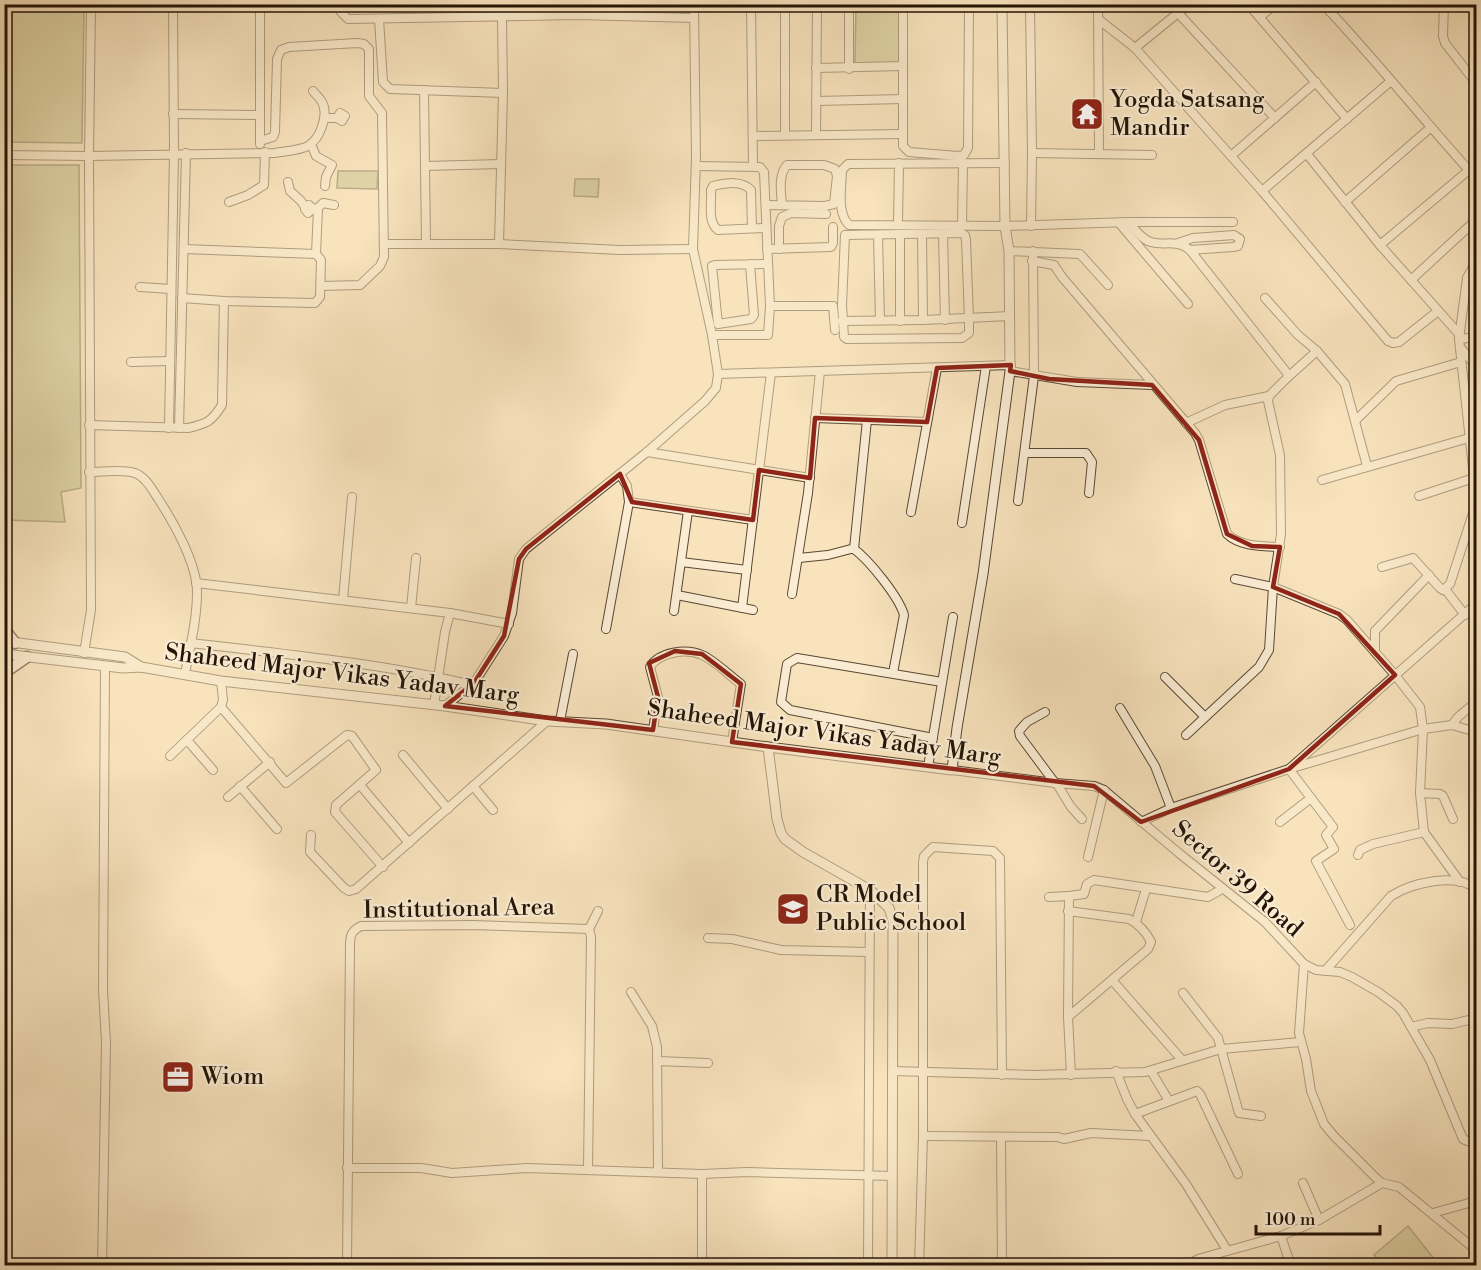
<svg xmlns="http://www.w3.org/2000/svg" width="1481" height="1270" font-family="'Libre Bodoni',serif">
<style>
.green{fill:#c3c28d;stroke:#746b4a;stroke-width:1.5}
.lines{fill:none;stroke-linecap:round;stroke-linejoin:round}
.minor-casing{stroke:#594834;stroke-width:10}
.tertiary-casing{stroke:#594834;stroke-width:11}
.secondary-casing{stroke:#241407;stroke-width:13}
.minor{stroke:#faedd4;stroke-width:8}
.tertiary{stroke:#faedd4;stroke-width:9}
.secondary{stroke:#faedd4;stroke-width:10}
.marked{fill:none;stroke:#8f2418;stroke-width:4.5;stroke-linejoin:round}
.labels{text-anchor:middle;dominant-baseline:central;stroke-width:4.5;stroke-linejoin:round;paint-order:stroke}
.poi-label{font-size:24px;fill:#241407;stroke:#faedd4;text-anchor:start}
.street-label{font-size:24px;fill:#241407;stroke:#faedd4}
</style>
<rect width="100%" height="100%" fill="#f8e3bd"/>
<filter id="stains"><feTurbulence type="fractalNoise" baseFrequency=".00333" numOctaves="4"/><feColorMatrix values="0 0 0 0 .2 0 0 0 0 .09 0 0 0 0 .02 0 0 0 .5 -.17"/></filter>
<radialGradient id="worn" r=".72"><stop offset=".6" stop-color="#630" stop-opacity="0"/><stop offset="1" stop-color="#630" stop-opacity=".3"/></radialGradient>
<g class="green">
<polygon points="5,4 84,5 82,143 5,142"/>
<polygon points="856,5 899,5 899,63 855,64"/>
<polygon points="5,165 79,165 81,488 61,492 65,522 5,520"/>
<polygon points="338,171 378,171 377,189 337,188"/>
<polygon points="575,179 599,179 598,197 574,196"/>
<polygon points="1408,1226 1439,1265 1384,1265 1374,1255"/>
</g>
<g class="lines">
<g class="minor-casing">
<g id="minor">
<polyline points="338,4 341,12 348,19 578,15 694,18"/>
<polyline points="751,4 753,166"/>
<polyline points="785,4 785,135"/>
<polyline points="903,4 903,146 909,152 958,156 964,155 968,148 969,4"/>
<polyline points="1030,4 1032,153 1031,226"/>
<polyline points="1098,4 1099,153"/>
<polyline points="1248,4 1347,119"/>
<path d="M 1323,4 C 1376,60 1424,121 1476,178"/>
<polyline points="1444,4 1443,36 1445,43 1476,83"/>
<polyline points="1330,12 1338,4"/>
<polyline points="1178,13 1275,118"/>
<polyline points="578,15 578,4"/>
<polyline points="1260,17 1275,4"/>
<polyline points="379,19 383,82 390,89 503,93"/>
<polyline points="1098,19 1135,48 1262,191 1388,341 1393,343 1399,342 1438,311"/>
<polyline points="1135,48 1189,4"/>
<polyline points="816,68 903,66"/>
<polyline points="849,69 849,4"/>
<polyline points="424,90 426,243"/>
<polyline points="816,101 903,99"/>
<polyline points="173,114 260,115"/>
<polyline points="325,118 337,118 342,121 345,116 340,113 337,118"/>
<polyline points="816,134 817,4"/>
<polyline points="753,136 902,134"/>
<polyline points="260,141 273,137 275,132 277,59 281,50 289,47 357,43 364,44 369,49 369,96 382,113 384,257 380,266 360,285 321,286"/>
<polyline points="260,144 260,4"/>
<polyline points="311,144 316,156 332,165 326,177 325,186"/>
<polyline points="1032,153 1152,155"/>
<polyline points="1307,154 1380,245 1459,334"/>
<path d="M 4,155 L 89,156 L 275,153 C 285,151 298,151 308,146 C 320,139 329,115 322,102 C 320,98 316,95 313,91"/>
<polyline points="1231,156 1316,82"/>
<path d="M 1005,163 L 848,164 L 842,170 C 842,186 836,212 849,225 L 1005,226 L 1128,222 L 1233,222"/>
<polyline points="425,166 501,164"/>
<polyline points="696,166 760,167 764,172 770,306 768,335 712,335"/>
<polyline points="288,182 290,191 301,201 305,207"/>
<polyline points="1262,191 1391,81"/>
<polyline points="229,202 248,195 264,185 265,152"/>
<polyline points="1345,202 1430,128"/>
<path d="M 766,205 L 825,206 L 834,204 L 837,176 L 835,169 L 824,165 L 787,165 C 778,175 781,192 782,205"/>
<polyline points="313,209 309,205 305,209 308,213 313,209 318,208"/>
<path d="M 1128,222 C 1135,229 1142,240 1151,242 C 1165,246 1177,239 1190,250 L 1287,373 L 1288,377 L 1269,396 L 1268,401 L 1280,455 L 1281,534 L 1273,587 L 1269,650 L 1259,667 L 1186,735"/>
<polyline points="1119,223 1188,304"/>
<polyline points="898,224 899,163"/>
<polyline points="962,226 963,162"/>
<path d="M 752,228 L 751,190 C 742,180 726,183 713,186 L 711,190 C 712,203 707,222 718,230 L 766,228"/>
<polygon points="961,233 965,235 966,240 969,319 969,333 962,338 847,339 844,337 842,305 845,235"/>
<polyline points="922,234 923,320"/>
<polyline points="943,234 945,320"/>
<polyline points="878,235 880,320"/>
<polyline points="1178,243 1193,238 1234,235 1240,239 1238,246 1233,247 1190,250"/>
<polyline points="384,244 499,244 620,250 693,249"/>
<polyline points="499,244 503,93 502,16"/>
<polyline points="1380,245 1469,170"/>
<polyline points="767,249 831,247 833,243 833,227"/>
<polyline points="779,249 779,226 782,217 791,213 826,214"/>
<polyline points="1009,251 1080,254 1108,285"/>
<polyline points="316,254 318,208 323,203 334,205"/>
<path d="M 1032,261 L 1054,265 L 1062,277 L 1195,433 L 1199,440 L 1227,534 C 1241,547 1262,546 1280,547"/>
<polyline points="1476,262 1467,278 1459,339 1476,496"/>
<polyline points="750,264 754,315 751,319 718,324 712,266 715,265 767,264"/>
<polyline points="1467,278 1476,278"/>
<polyline points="1411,280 1476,220"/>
<polyline points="140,287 171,289"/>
<polyline points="182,298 224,301 315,303 320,297 321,260 316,254 184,249"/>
<polyline points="1265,298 1298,335 1317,351 1288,377"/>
<polyline points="770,306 833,306 835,330"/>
<polyline points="842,321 923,320 1010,316"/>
<polyline points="900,321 900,234"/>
<polyline points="1459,339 1476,337"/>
<polyline points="1460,347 1476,366"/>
<polyline points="1317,351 1345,384 1367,466"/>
<polyline points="131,362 170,361"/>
<polyline points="1010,371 1077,382 1152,385"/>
<polyline points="718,374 1011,365"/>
<polyline points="815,418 927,422"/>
<polyline points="1356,420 1396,381 1461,362"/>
<polyline points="1186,423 1225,405 1269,396"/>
<path d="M 89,425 L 188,428 C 207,424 212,421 222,405 L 224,301"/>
<polyline points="169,428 174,153 173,4"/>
<polyline points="179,428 186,153"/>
<polyline points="647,452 810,478"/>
<polyline points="1025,453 1086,453 1092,462 1089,493"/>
<path d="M 89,472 C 103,472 122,469 135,473 C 146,477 153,491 159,500 C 174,523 197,564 197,592 C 197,620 190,647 185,674"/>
<polyline points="1322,480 1469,438"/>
<polyline points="1419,496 1474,478"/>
<polyline points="1018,501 1034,376 1033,251"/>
<polyline points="629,502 753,520"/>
<polyline points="911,512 937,368"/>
<polyline points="962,523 986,366"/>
<polyline points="854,549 867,420"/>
<path d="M 799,558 L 828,555 L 851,549 L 854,549 C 869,560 899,597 904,615 L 893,673"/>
<polyline points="681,562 747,570"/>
<polyline points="1382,567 1413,558 1440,588 1443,590 1450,584 1476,504"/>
<polyline points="1235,579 1273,587 1339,614 1347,620 1395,675 1420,707 1423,729 1420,793 1424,832 1460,882"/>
<polyline points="196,583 450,613 509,624"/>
<polyline points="1445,589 1465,615"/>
<polyline points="792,594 808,493 820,371"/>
<polyline points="677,595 753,610"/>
<polyline points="343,600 352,497"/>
<polyline points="411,608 416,558"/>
<polyline points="742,608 771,373"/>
<polyline points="674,611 688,511"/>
<polyline points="606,629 629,502 627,486 620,474"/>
<path d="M 191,643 C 284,654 380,663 472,685"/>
<polyline points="1375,651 1375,631 1429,575"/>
<polyline points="84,653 91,610 89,156 91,4"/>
<polyline points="1165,677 1205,717"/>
<polyline points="434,705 445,632 450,613"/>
<polyline points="445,706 474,683 504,636 512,613 519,559 526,549 647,452 705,401 716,388 718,374 712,335 693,249 696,158 694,4"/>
<polyline points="221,707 286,783 347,735 352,736 376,770 336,805 335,812 383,867"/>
<polyline points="1120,708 1155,766 1171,808"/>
<polyline points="1045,712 1027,722 1019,731 1020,736 1055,783"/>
<polyline points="560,721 573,654"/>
<polyline points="1452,725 1458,717 1476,702"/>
<path d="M 653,730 L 658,697 L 650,667 C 659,652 686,648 702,655 C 714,660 730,676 741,684 L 732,742"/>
<polyline points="933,738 790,710 781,702 787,664 797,658 942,682"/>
<polyline points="187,740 213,770"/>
<polyline points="403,755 448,809"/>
<polyline points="170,756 221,707 223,700 221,681"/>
<polyline points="928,767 953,617"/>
<polyline points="952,770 1055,783 1094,786 1104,790 1180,854 1265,922 1304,964 1316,970 1340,972 1352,977 1378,992 1397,1006 1403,1013 1430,1060 1463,1139 1467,1141 1476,1139"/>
<polyline points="1057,784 1071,807 1082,819"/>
<polyline points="360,785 409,843"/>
<polyline points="240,786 277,829"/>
<polyline points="473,786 493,810"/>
<polyline points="1420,793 1440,794 1443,796 1453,819"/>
<polyline points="228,797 270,762"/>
<polyline points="1141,822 1171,808 1289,769 1423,729 1452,725 1476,732"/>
<polyline points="1280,822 1311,798"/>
<polyline points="311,835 310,852 344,888 349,891 356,889 547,721"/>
<polyline points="1358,855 1360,850 1373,844 1424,832"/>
<polyline points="1088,857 1104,790"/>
<polyline points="1069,896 1084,894 1087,884 1094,880 1208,897 1222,889"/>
<polyline points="1049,897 1069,896 1068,1017 1071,1075"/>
<polyline points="1136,922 1146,889"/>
<polyline points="1350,925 1316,861 1334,849 1326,835 1333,827 1289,769 1476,604"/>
<polyline points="589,929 598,911"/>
<polyline points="708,938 732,939 781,950 868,952"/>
<polyline points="1304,964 1299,1033 1306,1059 1311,1091 1324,1124 1334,1136 1376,1178 1382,1183 1399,1187 1476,1250"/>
<path d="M 1325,971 L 1391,896 C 1411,883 1457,872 1476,889"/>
<polyline points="1112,980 1182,1060"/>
<polyline points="631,992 652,1026 657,1047 658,1172"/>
<polyline points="1183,993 1218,1038 1239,1113 1261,1116"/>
<path d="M 1068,1017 L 1148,949 L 1151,942 C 1146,932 1139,924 1129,919 L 1068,911"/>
<polyline points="1476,1018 1473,1019 1476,1035"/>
<polyline points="1411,1027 1428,1023 1452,1024 1473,1019"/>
<polyline points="657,1061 708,1063"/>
<polyline points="892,1071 1035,1075 1145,1072 1221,1049 1300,1042"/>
<polyline points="1116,1071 1127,1099 1135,1114 1186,1184 1227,1250"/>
<polyline points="1151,1071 1169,1101"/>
<polyline points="1135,1114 1197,1091 1200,1094 1238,1174"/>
<polyline points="923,1136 1058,1137 1064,1139 1091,1133 1150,1136"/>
<polyline points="1001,1137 1002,1266"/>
<polyline points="347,1168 421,1168 452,1173 527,1168 702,1174 747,1172 892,1176"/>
<polyline points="1303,1183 1319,1220"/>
<polyline points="1433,1213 1476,1201"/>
<polyline points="1281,1236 1291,1266"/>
<polyline points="102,1266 106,1043 103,990 105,666"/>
<path d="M 347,1266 L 350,946 C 350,936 351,931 361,926 L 473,925 L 589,929 L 591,937 L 588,1169"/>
<polyline points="702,1266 702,1174"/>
<polyline points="868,1266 870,890"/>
<polyline points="919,1266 923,1136 923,862 924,856 933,847 993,851 1000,858 1002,1075"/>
<polyline points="1187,1266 1198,1259 1281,1236 1319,1220 1382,1183"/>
</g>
</g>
<g class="tertiary-casing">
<g id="tertiary">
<polyline points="4,641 125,657 141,667"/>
<polyline points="4,654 123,668 141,667 221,681 445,706 547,721 606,724 768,747 952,770 957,728 983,574 1010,371 1009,251 1005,226 1002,4"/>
<polyline points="768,747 777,819 781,833 785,839 803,852 870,890 889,908 893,921 892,1266"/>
</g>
</g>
<g class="secondary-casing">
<g id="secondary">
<polyline points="4,629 15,643"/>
<polyline points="4,673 27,657"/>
</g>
</g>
<use href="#minor" class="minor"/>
<use href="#tertiary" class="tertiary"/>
<use href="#secondary" class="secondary"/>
</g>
<path d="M0 0H1481V1270H0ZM 1011,365 L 1010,371 L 1049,379 L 1152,385 L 1199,440 L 1227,534 L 1252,546 L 1280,547 L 1273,587 L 1339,614 L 1395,675 L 1289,769 L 1141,822 L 1094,786 L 732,742 L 741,684 L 702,654 L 675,651 L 649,663 L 658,697 L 653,730 L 445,706 L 474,683 L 504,636 L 519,559 L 526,549 L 620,474 L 632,502 L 753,520 L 759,470 L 810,478 L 815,418 L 927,422 L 937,368 Z" fill="#f8e3bd" fill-opacity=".55" fill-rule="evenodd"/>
<path class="marked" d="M 1011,365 L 1010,371 L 1049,379 L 1152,385 L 1199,440 L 1227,534 L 1252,546 L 1280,547 L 1273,587 L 1339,614 L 1395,675 L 1289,769 L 1141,822 L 1094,786 L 732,742 L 741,684 L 702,654 L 675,651 L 649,663 L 658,697 L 653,730 L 445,706 L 474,683 L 504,636 L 519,559 L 526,549 L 620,474 L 632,502 L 753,520 L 759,470 L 810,478 L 815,418 L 927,422 L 937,368 Z"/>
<defs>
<g id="temple-square" transform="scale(1.725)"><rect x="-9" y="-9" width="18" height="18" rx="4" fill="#8f2418" stroke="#faedd4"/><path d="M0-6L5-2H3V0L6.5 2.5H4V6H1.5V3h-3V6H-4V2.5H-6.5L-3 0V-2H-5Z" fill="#fff"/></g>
<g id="school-square" transform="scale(1.725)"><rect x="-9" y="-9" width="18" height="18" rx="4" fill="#8f2418" stroke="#faedd4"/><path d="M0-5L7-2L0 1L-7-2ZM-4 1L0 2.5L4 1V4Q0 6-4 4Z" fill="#fff"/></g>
<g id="office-square" transform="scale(1.725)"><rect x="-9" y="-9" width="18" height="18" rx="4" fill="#8f2418" stroke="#faedd4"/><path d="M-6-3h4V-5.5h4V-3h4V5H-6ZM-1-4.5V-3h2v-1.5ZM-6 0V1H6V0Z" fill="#fff"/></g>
</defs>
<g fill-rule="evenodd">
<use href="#temple-square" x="1087" y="114"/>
<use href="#school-square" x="793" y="909"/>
<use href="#office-square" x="178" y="1077"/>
</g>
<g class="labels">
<g class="poi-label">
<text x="1110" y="100">Yogda Satsang<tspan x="1110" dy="28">Mandir</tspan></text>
<text x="816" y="895">CR Model<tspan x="816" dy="28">Public School</tspan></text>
<text x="201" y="1077">Wiom</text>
</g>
<g class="street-label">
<text transform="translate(342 674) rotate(7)">Shaheed Major Vikas Yadav Marg</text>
<text transform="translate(824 733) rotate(8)">Shaheed Major Vikas Yadav Marg</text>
<text transform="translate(1237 879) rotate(41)">Sector 39 Road</text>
<text transform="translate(459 909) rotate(-1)">Institutional Area</text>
</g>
</g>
<rect width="1481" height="1270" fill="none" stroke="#f8e3bd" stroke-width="24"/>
<rect x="6" y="6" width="1469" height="1258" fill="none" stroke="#241407" stroke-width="3"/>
<rect x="12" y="12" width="1457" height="1246" fill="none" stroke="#241407" stroke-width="1.5"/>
<path d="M1256 1225v9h124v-9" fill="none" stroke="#241407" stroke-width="3"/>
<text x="1265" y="1225" font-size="18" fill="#241407" stroke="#faedd4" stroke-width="4.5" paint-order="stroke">100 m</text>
<rect width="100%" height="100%" filter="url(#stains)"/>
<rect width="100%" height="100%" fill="url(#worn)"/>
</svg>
